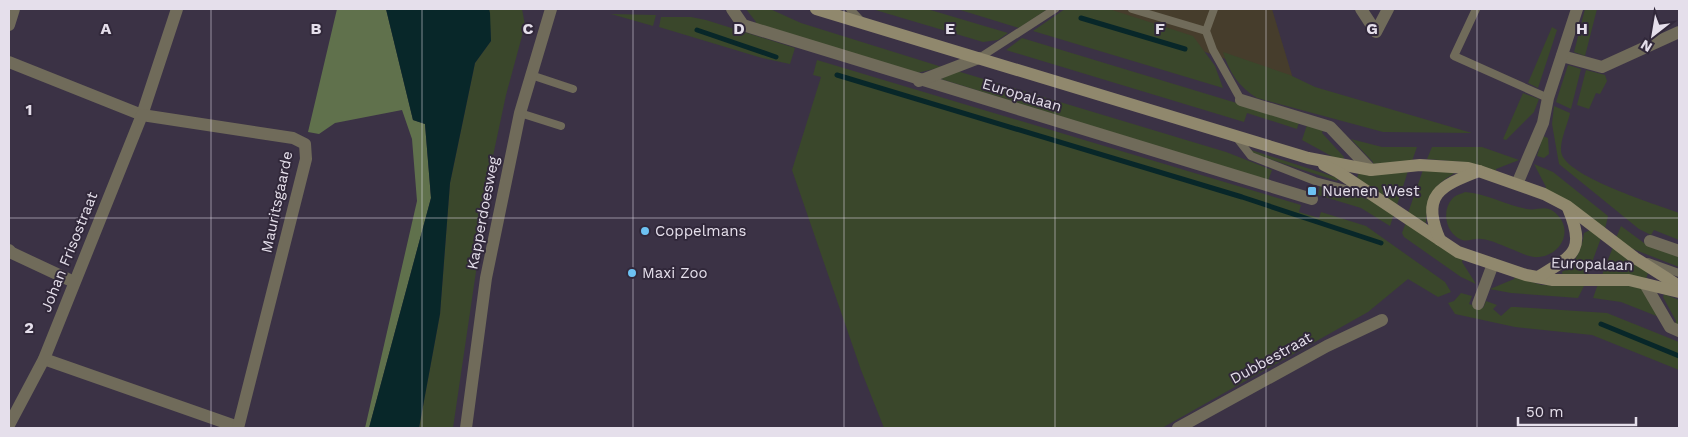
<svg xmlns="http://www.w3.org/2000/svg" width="1688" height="437" font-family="'Work Sans',sans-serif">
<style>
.industrial{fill:#463d2c}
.green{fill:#3a472b}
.forest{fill:#60714c}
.water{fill:#082729}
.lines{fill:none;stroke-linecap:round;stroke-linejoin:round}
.stream{stroke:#082729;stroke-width:5}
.service{stroke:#706b5a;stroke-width:8}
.minor{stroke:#706b5a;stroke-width:12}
.tertiary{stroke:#706b5a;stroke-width:12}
.secondary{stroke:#90886d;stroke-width:12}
.grid{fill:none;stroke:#e5dfeb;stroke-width:1;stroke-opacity:0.55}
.poi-dot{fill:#6dc2f3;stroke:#31283a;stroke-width:2}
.labels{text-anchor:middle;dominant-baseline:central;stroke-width:4;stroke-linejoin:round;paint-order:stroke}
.street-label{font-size:15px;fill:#e5dfeb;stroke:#31283a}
.poi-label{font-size:15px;fill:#e5dfeb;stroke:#31283a;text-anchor:start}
.grid-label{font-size:16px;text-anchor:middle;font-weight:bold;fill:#e5dfeb;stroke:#31283a;stroke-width:4;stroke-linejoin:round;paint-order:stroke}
</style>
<rect width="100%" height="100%" fill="#3b3245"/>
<polygon class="industrial" points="1077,9 1272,9 1294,82"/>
<g class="green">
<polygon points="489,9 522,9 525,25 506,95 493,156 453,428 419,428 440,314 450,183 475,63 491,41"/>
<polygon points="746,9 770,9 801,23 942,67 917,73 755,24 756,22"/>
<polygon points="872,9 927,9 1008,33 998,40 983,42"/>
<polygon points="957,9 1048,9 1019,28"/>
<polygon points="1065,9 1109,9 1193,36 1215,66 1223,88 1033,31"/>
<polygon points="1585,9 1597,9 1585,56 1574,52"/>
<polygon points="611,14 656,15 653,26"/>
<polygon points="661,17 691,17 706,20 795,48 790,64 762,58 659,27"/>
<polygon points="1552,27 1557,30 1538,88 1528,83"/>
<polygon points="1022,38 1299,122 1297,129 1247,113 1244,122 1006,50"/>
<path d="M 1223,52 L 1290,75 L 1315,87 L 1472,133 L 1383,132 L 1257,98 C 1239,87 1229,72 1223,52 Z"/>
<polygon points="817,60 1301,205 1299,212 1319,218 1321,212 1366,226 1445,282 1451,292 1438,297 1408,279 1368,312 1162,428 884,428 861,370 792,170 821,77 813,75"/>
<polygon points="1568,65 1581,69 1571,109 1556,102"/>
<polygon points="1586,70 1605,75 1607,81 1600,94 1596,93 1589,109 1577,105"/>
<polygon points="957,71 1226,152 1272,170 1268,181 941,79"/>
<polygon points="1523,93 1539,99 1534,112 1506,140 1503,139"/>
<path d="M 1554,106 L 1570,113 C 1568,124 1558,144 1562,155 C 1571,178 1655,204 1679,213 L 1679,240 L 1654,230 L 1651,235 L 1639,229 L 1559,164 L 1552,124 Z"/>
<polygon points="1307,125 1323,130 1322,133 1344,157 1343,160 1333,157 1302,140"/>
<polygon points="1543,136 1548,138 1549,154 1544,158 1537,156"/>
<polygon points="1351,139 1382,147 1417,147 1412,161 1373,164 1373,162"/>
<polygon points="1432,147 1482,147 1519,160 1496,169 1496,171 1462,162 1427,159"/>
<polygon points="1251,150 1338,178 1337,181 1251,153"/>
<polygon points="1534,164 1553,172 1608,216 1605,229 1545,189 1546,187"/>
<path d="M 1423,170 L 1455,172 C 1452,176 1447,177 1443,181 C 1428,192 1427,207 1426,223 L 1408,213 Z"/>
<polygon points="1408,171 1397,205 1357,178 1359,172"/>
<polygon points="1320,185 1373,201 1394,214 1390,226 1361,208 1318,195"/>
<path d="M 1465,192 C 1487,194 1506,205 1527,209 C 1537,211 1544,205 1553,211 C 1575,227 1563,255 1539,257 C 1531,258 1521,253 1514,250 C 1503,246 1492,240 1481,239 C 1475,238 1468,242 1462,240 C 1446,234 1441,211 1452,199 C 1455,195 1461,194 1465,192 Z"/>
<polygon points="1406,222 1463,259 1462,262 1476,284 1461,277 1404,237 1402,233"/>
<polygon points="1621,226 1644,243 1679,257 1679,267 1633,249 1616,238"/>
<path d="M 1590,230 L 1601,238 L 1587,276 L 1563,277 L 1562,272 C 1576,263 1582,249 1584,233 Z"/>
<polygon points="1613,247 1648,273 1646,279 1602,275"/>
<polygon points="1515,277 1542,285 1584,286 1578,298 1511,293 1490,289 1514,279"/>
<polygon points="1598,284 1617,284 1643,288 1659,317 1621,302 1593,298"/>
<polygon points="1461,293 1472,296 1469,304 1483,308 1486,301 1497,305 1493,309 1501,316 1511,307 1516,307 1607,313 1679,342 1679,370 1592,335 1515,327 1455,314 1448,303 1454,301"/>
<polygon points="1664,294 1679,300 1679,325 1675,324 1676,321 1663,297"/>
</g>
<polygon class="forest" points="337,9 386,9 413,120 425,124 431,198 369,428 365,428 417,201 412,139 402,110 335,123 319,134 308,132"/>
<polygon class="water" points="386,9 489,9 490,13 491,41 475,63 450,183 440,314 419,428 369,428 431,198 425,124 413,120"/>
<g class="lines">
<g class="stream">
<polyline points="1081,18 1185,49"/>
<polyline points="697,30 776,57"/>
<polyline points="837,75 1242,197 1381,243"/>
<polyline points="1601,324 1679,356"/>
</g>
<g class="service">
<polyline points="850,9 862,22"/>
<polyline points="1132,9 1206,31"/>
<polyline points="1214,9 1206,31 1213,50 1241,100"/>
<polyline points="1476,9 1454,56 1548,98"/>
<polyline points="979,58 1055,9"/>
<polyline points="531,75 573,89"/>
<polyline points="520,113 561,126"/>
<polyline points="1237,138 1251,156 1315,181 1365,194"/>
<polyline points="1648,262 1679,273"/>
</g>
<g class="minor">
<polyline points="732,9 743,25 1312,199"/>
<polyline points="1361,9 1376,32 1388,9"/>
<polyline points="9,25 14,9"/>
<polyline points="1562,56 1602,67 1679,32"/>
<polyline points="9,62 142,115 177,9"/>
<polyline points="919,81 979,58"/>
<polyline points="1241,100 1330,127 1371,170"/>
<polyline points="1650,241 1679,251"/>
<polyline points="9,250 12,253 74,282"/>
<polyline points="1645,284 1670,327 1679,331"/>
<polyline points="1478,304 1493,264"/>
<polyline points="44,359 238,427"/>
<polyline points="9,425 44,359 142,115 293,138 305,144 306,159 238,428"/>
<polyline points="466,428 486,278 520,113 551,9"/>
<polyline points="1178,428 1327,346 1382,320"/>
</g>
<polyline class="tertiary" points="1517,184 1543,123 1548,98 1577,9"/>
<g class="secondary">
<polyline points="816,9 1308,158 1371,170 1420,165 1468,168 1479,171 1544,194 1567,206 1635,258 1679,286"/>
<polyline points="1324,165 1338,172 1458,252 1526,275 1553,280 1629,280 1679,292"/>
<path d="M 1440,240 C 1420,195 1440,186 1479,171"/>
<path d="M 1538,277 C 1574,255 1586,251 1568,208"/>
</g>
</g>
<path class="grid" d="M 211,9 L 211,428M 422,9 L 422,428M 633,9 L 633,428M 844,9 L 844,428M 1055,9 L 1055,428M 1266,9 L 1266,428M 1477,9 L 1477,428M 9,218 L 1679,218"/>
<g class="poi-dot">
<rect x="1307" y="186" width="10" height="10" rx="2.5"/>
<circle cx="645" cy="231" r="5"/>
<circle cx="632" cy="273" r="5"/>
</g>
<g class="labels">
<g class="street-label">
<text transform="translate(1022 95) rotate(17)">Europalaan</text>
<text transform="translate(277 202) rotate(-78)">Mauritsgaarde</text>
<text transform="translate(483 213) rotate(-79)">Kapperdoesweg</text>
<text transform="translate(69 252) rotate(-68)">Johan Frisostraat</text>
<text transform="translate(1592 264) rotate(2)">Europalaan</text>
<text transform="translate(1271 358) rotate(-29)">Dubbestraat</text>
</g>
<g class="poi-label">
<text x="1322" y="191">Nuenen West</text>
<text x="655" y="231">Coppelmans</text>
<text x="642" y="273">Maxi Zoo</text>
</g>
</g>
<g class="grid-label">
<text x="106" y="34">A</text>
<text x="316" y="34">B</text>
<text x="528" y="34">C</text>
<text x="739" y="34">D</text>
<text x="950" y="34">E</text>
<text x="1160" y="34">F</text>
<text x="1372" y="34">G</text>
<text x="1582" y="34">H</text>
<text x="29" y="115">1</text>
<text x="29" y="333">2</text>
</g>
<rect width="1688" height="437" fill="none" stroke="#e5dfeb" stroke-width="20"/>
<g transform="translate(1653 35) rotate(211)" stroke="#31283a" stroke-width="4" paint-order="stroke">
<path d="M0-4L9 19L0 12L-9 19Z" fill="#e5dfeb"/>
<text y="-8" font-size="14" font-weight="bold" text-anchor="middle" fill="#e5dfeb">N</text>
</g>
<path d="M1518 417v8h118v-8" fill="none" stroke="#e5dfeb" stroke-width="2.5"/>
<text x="1526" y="417" font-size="15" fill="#e5dfeb" stroke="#31283a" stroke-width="4" paint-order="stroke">50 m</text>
</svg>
